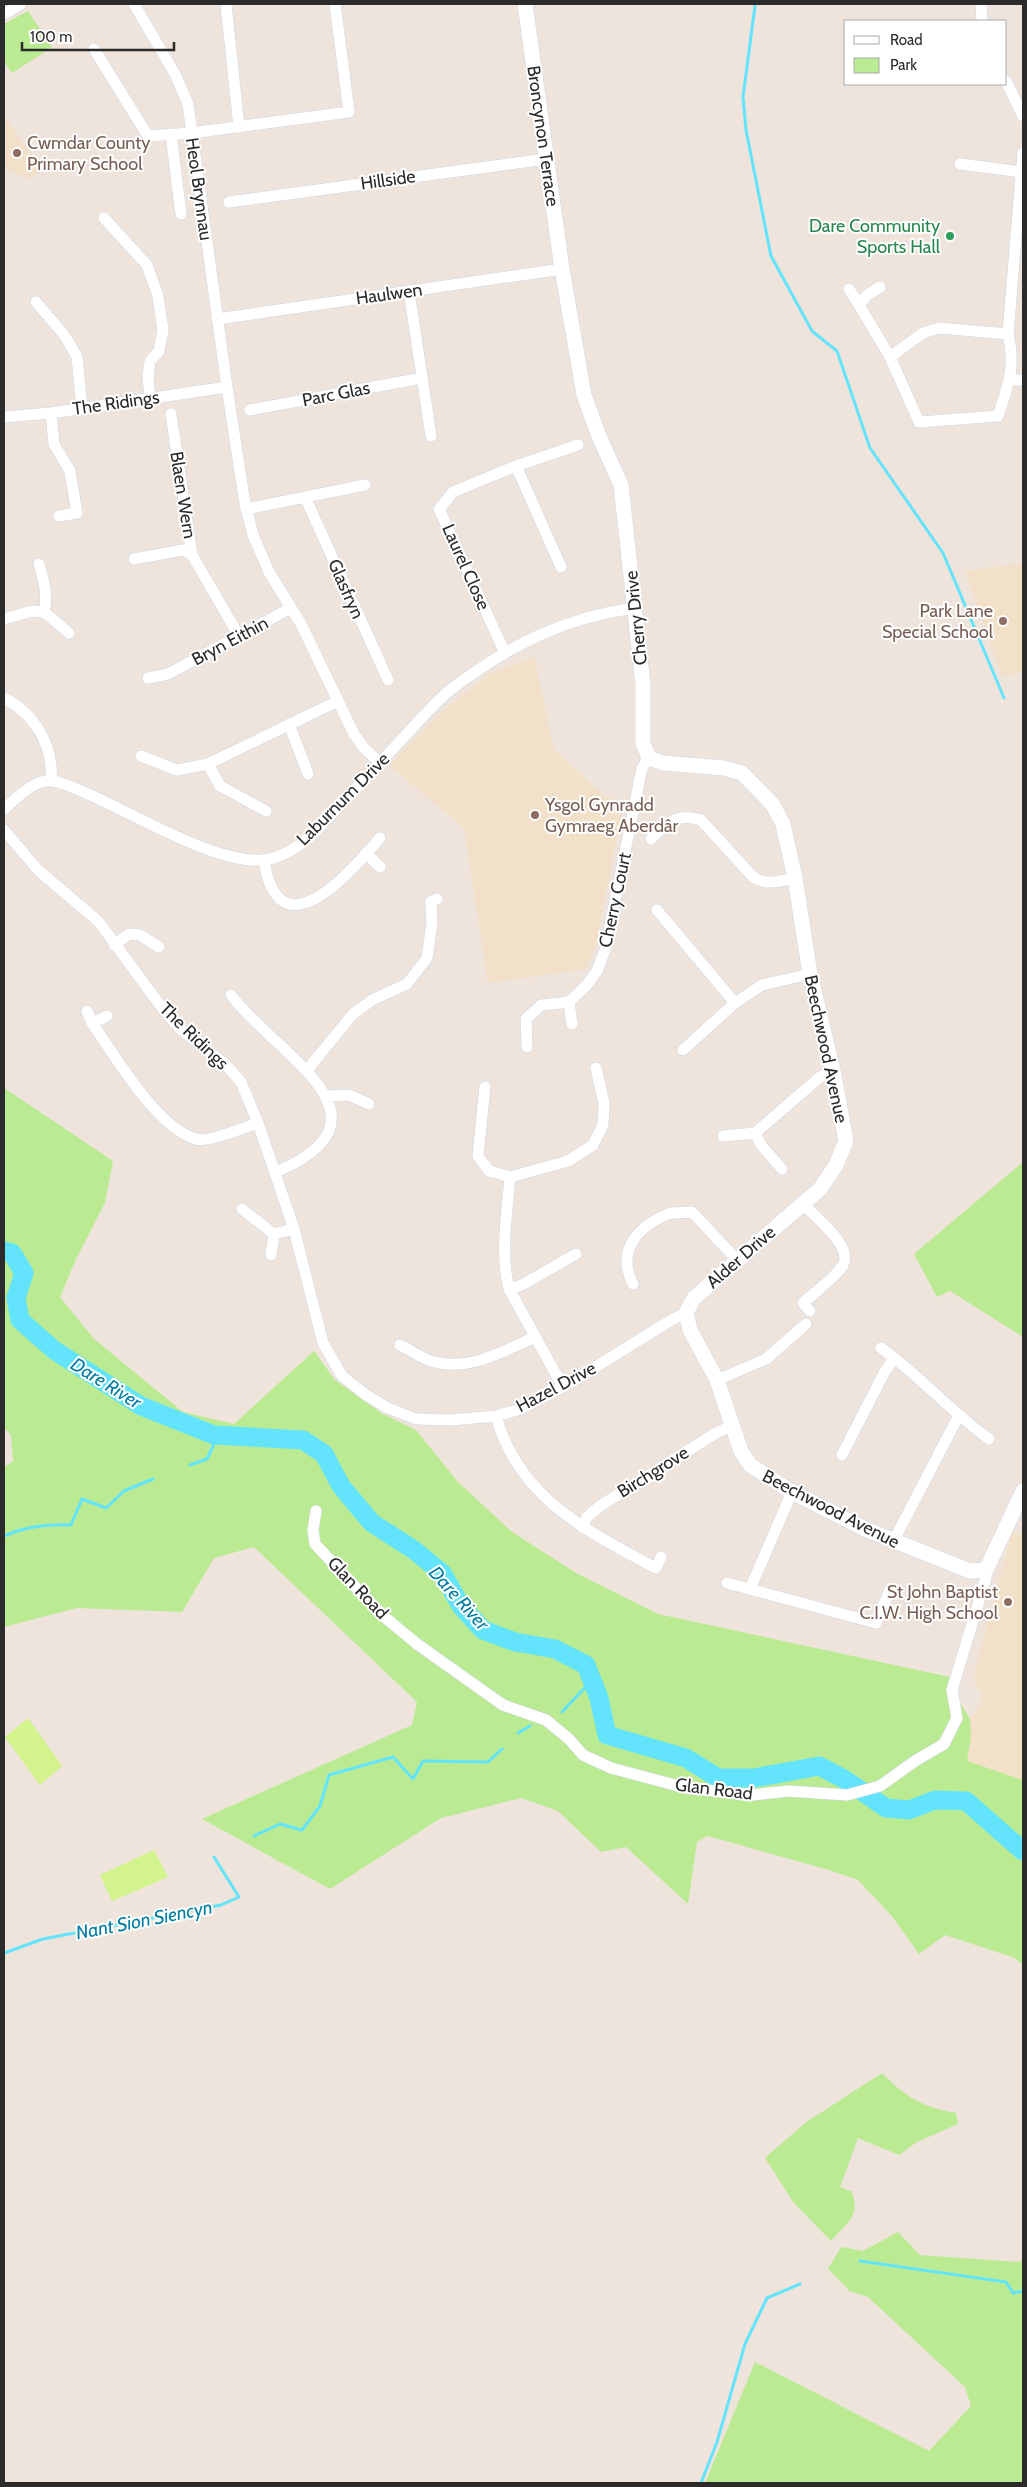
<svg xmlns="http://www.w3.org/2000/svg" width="1027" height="2487" font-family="Cabin,sans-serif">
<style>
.education{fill:#f2e0c9}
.green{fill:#baeb92}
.pitch{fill:#d3f48c}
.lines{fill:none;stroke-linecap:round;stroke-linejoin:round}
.stream{stroke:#63e4fc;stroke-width:3}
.river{stroke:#63e4fc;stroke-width:19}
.minor-casing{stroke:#d0d7e5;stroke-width:12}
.tertiary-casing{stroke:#d0d7e5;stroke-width:16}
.minor{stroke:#fff;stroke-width:11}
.tertiary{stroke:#fff;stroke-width:15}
.education-dot{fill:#8d6e63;stroke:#fff;stroke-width:2}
.leisure-dot{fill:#2e9e5b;stroke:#fff;stroke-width:2}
.labels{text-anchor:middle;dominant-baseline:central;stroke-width:4;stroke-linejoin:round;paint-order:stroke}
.street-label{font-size:18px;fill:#2b2b2b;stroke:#fff}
.education-label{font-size:18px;fill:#785e54;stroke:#fff;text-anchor:start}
.leisure-label{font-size:18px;fill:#27864d;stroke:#fff;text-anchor:end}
.water-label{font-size:19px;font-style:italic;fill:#017ca2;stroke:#fff}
</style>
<rect width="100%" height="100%" fill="#eee4db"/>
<g class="education">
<polygon points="4,114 19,138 43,167 29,179 4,168"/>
<polygon points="1023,563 1023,672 1002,677 965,571"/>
<polygon points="534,657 554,750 606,797 624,802 595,948 585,969 488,983 464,828 389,765 441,713 491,673"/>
<polygon points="1012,1532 1023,1535 1023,1780 967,1761 971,1737 970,1719 981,1702 983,1693 975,1685 975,1669"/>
</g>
<g class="green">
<polygon points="28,11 52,47 12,73 4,61 4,24"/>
<polygon points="4,1088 113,1161 105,1203 76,1259 60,1297 94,1339 183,1412 234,1424 314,1351 335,1380 381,1413 416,1430 458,1482 512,1532 576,1573 658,1614 950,1677 959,1701 970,1719 971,1737 967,1761 1023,1780 1023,1965 1015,1958 945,1935 919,1954 891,1915 858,1880 829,1870 708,1836 697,1842 688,1904 626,1847 601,1852 558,1811 521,1798 441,1818 330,1889 202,1819 412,1725 417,1702 254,1547 214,1558 182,1612 77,1608 4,1627 4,1467 13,1461 11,1435 4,1427"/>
<polygon points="1023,1162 1023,1337 950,1291 937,1297 914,1254"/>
<path d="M 882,2073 C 907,2098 922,2107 956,2113 L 958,2124 L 917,2142 L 899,2155 L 858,2138 L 840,2187 L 851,2191 C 862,2216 847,2222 831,2241 L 794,2203 L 765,2158 L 805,2123 Z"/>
<polygon points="898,2232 920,2255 1019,2262 1023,2260 1023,2483 705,2483 755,2362 929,2451 971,2406 965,2387 868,2297 850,2291 828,2269 841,2247 863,2251"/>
</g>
<g class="pitch">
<polygon points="28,1718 62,1766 40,1785 5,1737"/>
<polygon points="154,1850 168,1877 112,1901 100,1875"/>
</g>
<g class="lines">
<g class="stream">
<polyline points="755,6 743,97 746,130 771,256 812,331 837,351 870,448 943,553 1004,698"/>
<polyline points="190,1465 207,1459 213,1446 214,1435"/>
<path d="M 4,1536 C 26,1526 47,1524 71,1525 L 82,1499 L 106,1508 L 124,1491 L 153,1479"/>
<polyline points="562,1712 592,1680"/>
<polyline points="518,1733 530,1726"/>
<polyline points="254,1836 280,1824 302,1830 320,1806 329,1775 393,1757 413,1779 423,1761 488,1762 502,1749"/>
<polyline points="4,1953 43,1939 221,1905 239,1897 214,1857"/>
<polyline points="860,2261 1006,2282 1013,2293 1023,2291"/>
<polyline points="701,2483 717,2442 745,2344 767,2298 800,2284"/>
</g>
<polyline class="river" points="4,1251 12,1253 24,1273 16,1298 20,1320 54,1350 141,1406 214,1435 303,1440 324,1454 341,1486 372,1523 414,1550 442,1573 461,1606 483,1630 515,1642 555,1649 586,1665 599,1698 607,1735 686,1758 718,1778 754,1778 819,1766 844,1779 886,1808 909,1810 935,1800 966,1801 1023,1851"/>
<g class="minor-casing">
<g id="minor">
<polyline points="134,4 175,74 188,104 227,387 245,504 253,535 269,572 301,624 354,734 364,748 379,762"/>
<polyline points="226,4 239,127"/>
<polyline points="981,4 982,21"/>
<polyline points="4,14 21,4"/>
<polyline points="94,49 148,136 191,133 349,112 335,4"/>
<polyline points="1006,81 1023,116"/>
<polyline points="171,134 181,214"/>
<polyline points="960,164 1022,172"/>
<polyline points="229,202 546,159"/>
<polyline points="104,218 147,265 158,296 163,330 159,351 150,361 148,377 150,398"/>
<path d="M 880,287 L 866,296 L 859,305 L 890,357 L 919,422 L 998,416 C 1008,386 1016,366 1008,334 L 1023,153"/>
<polyline points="849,289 859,305"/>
<polyline points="409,291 431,436"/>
<polyline points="36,302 65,336 77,357 82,408"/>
<polyline points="217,319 562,269"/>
<polyline points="890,357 923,333 939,328 1008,334"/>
<polyline points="1010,380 1023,380"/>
<polyline points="250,410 422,378"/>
<polyline points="51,413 54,444 70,471 77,513 59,516"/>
<polyline points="171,414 192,555"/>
<polyline points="4,417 51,413 227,387"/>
<polyline points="516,466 561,567"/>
<polyline points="305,497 388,680"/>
<polyline points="246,509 365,485"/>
<polyline points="134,559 183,550 192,555 239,636"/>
<path d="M 39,564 C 44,581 48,594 44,612 L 69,633"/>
<polyline points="4,619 32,611 44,612"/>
<polyline points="505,653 439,509 453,492 516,466 578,445"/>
<polyline points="148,678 168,674 291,608"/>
<path d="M 4,698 C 35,714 54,746 51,781"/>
<polyline points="289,724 308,774"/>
<polyline points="141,756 177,770 208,764 338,701"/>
<polyline points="208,764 220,786 266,811"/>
<path d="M 4,809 C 17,798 34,779 52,781 C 67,783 85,793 99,799 C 140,818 219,864 262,860 C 281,859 298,847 312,835 C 343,802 373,770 404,737 C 421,719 438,698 458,684 C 514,643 565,618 634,608"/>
<polyline points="4,830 38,870 98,921 163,1009 180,1029 225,1064 241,1082 258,1123 294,1229 323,1343 342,1376 366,1395 388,1408 416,1419 451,1420 496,1416 521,1409 563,1387 673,1319 686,1313"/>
<path d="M 651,839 C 668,823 676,812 701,820 L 753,877 C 767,886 779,881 795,878"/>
<polyline points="366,853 380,867"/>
<path d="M 264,860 C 266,869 267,879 271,886 C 296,941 361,859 380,838"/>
<polyline points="657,910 735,1003"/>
<polyline points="114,945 129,934 140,935 159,947"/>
<path d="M 231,995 C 272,1052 406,1117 276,1172"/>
<polyline points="569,1002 572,1024"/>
<path d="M 87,1011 L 92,1023 C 115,1056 157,1128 196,1139 C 207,1143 246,1127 258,1123"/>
<polyline points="92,1023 107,1016"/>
<polyline points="527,1047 526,1019 541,1005 569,1002 586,986 597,971 605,950 642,768 649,758"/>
<polyline points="683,1050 735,1003 762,985 810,974"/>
<polyline points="307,1070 353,1014 372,1000 407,984 427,958 432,923 431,902 437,899"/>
<polyline points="485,1087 478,1156 489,1171 510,1177 568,1161 593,1145 603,1125 604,1103 596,1068"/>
<polyline points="326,1096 349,1095 369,1104"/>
<polyline points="755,1133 761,1145 782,1169"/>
<polyline points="723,1136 755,1133 820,1077 833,1070"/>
<path d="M 510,1177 C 507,1214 500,1253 509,1289 L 563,1387"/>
<path d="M 802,1204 C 814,1215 854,1247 843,1265 C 837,1276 813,1294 803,1303 L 810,1311"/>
<polyline points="242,1209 274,1234 294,1229"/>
<polyline points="271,1255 274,1234"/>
<path d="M 633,1284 C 616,1251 637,1227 668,1214 C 674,1212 684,1213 692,1212 L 737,1260"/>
<polyline points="509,1289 522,1285 576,1254"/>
<path d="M 400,1345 C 411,1350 423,1360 435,1362 C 470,1371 504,1351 535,1337"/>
<path d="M 881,1348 C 919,1375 950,1411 989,1439"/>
<polyline points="717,1380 766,1359 806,1324"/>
<path d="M 496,1416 C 519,1499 587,1531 656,1568 L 661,1557"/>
<polyline points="842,1455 884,1373 894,1358"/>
<polyline points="316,1511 313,1530 315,1544 382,1615 417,1644 503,1705 546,1720 569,1739 583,1755 611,1768 686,1788 752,1795 788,1791 847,1795 880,1786 915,1761 944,1744 957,1718 952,1690 986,1578 986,1570"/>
<polyline points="582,1527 587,1517 600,1506 716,1433 731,1426"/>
<polyline points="893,1542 958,1417"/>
<polyline points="727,1583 876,1623 890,1590"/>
<polyline points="750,1589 792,1492"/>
</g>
</g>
<g class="tertiary-casing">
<polyline id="tertiary" points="525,4 562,269 584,395 598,434 621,485 643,684 643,743 649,758 663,763 724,768 742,773 773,805 783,824 795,878 810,974 833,1070 846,1141 836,1165 820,1189 694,1298 686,1313 690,1330 717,1380 741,1451 750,1465 792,1492 865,1529 970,1571 986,1570 1023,1491"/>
</g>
<use href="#minor" class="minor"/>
<use href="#tertiary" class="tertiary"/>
</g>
<g class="education-dot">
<circle cx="17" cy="153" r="5"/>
<circle cx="1003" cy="621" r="5"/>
<circle cx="535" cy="815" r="5"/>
<circle cx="1008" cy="1602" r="5"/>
</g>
<circle class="leisure-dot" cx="950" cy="236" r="5"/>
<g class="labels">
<g class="street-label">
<text transform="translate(543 136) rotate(82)">Broncynon Terrace</text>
<text transform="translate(388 180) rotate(-8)">Hillside</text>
<text transform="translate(199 189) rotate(82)">Heol Brynnau</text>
<text transform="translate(389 294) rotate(-8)">Haulwen</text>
<text transform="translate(336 394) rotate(-11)">Parc Glas</text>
<text transform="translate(116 403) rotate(-8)">The Ridings</text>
<text transform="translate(183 495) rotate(81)">Blaen Wern</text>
<text transform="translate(466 567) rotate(66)">Laurel Close</text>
<text transform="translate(346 589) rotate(66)">Glasfryn</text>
<text transform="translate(636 618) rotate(-96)">Cherry Drive</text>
<text transform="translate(230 641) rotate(-28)">Bryn Eithin</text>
<text transform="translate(343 799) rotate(-45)">Laburnum Drive</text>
<text transform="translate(615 900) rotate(-78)">Cherry Court</text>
<text transform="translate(194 1036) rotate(44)">The Ridings</text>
<text transform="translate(826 1049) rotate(78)">Beechwood Avenue</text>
<text transform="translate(741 1257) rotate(-41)">Alder Drive</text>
<text transform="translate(556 1387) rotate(-28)">Hazel Drive</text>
<text transform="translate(653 1472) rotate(-32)">Birchgrove</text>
<text transform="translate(831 1509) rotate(27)">Beechwood Avenue</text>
<text transform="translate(358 1588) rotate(46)">Glan Road</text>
<text transform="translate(714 1789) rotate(7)">Glan Road</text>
</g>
<g class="education-label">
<text x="27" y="143">Cwmdar County<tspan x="27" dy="21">Primary School</tspan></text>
<text x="993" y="611" text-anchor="end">Park Lane<tspan x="993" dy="21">Special School</tspan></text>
<text x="545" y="805">Ysgol Gynradd<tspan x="545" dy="21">Gymraeg Aberdâr</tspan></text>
<text x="998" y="1592" text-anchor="end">St John Baptist<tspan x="998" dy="21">C.I.W. High School</tspan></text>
</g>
<g class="leisure-label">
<text x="940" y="226">Dare Community<tspan x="940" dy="21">Sports Hall</tspan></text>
</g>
<g class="water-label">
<text transform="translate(106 1383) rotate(32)">Dare River</text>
<text transform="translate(459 1598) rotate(48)">Dare River</text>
<text transform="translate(144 1920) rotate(-11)">Nant Sion Siencyn</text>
</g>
</g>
<rect width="1027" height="2487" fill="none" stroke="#2b2b2b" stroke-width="10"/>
<rect x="844" y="20" width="162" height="65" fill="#ffffff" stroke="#aaaaaa"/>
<rect x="854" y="36" width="25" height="8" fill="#ffffff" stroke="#aaaaaa"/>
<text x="890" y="45" font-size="15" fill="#2b2b2b">Road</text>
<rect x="854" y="58" width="25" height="15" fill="#baeb92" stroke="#aaaaaa"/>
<text x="890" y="70" font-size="15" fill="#2b2b2b">Park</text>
<path d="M22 42v8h152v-8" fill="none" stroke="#2b2b2b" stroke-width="2.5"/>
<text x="30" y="42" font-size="15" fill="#2b2b2b" stroke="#ffffff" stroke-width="4" paint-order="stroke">100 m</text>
</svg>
